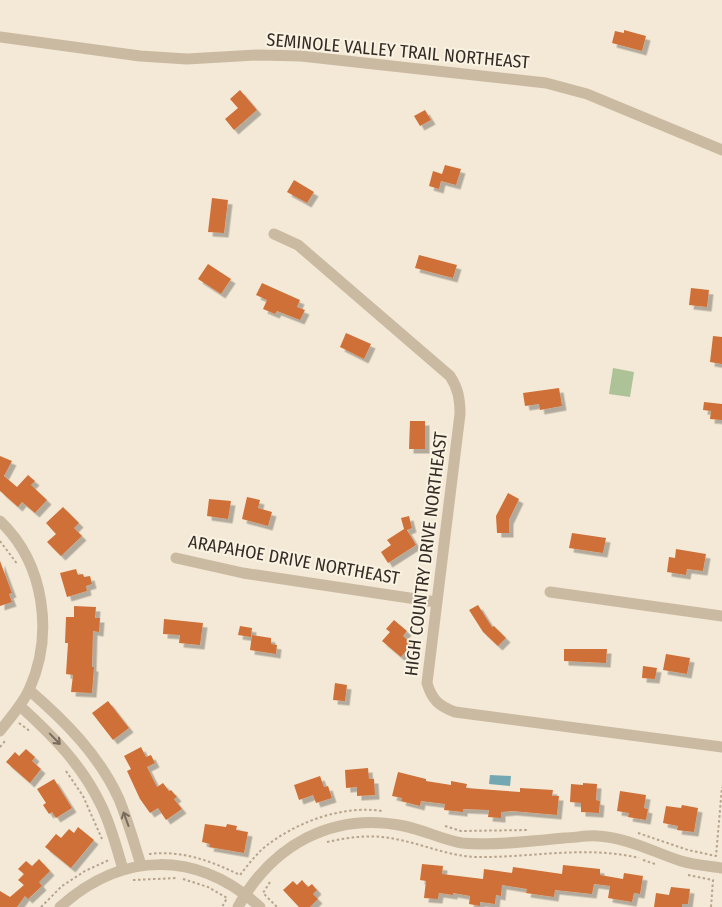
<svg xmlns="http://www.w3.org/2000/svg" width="722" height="907" font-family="'Fira Sans Condensed',sans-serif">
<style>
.green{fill:#adc296}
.water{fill:#73a7b2}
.building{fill:#cf7038;filter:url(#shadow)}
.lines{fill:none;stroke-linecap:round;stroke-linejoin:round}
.path{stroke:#b7a48c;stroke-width:2;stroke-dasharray:2.5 2.5;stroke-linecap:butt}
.minor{stroke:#cbbaa2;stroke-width:11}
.oneway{stroke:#786c5d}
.labels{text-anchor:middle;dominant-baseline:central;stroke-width:4;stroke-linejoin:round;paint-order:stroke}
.street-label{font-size:18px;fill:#352c25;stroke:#faf3e3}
</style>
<defs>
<filter id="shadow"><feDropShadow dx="4.5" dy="4.5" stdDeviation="0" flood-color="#0004"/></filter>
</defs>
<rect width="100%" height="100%" fill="#f3e9d6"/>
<polygon class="green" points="613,368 634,372 630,397 609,394"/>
<polygon class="water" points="490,775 511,776 510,786 489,784"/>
<g class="building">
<polygon points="624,30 646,36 642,51 612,43 615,31 624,33"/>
<polygon points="240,90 257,110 234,130 225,119 238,108 230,99"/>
<polygon points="425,110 431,120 420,126 414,116"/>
<polygon points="445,165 461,169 456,185 441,181 439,189 429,186 433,171 442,174"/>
<polygon points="294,180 314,192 307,203 287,192"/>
<polygon points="212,198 228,200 224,233 208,232"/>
<polygon points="419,255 457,265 453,278 415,268"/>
<polygon points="208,264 231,279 221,294 198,279"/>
<polygon points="262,283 300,300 297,307 305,310 300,320 277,311 275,314 263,309 267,300 256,295"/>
<polygon points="691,288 709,290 707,307 689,305"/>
<polygon points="346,333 371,344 364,359 340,347"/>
<polygon points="713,336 722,337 722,364 710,362"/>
<polygon points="559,388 562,406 540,410 539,404 525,406 523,393"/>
<polygon points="704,402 722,404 722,420 710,419 711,411 703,410"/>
<polygon points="410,421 425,421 425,449 409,449"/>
<polygon points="0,456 12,461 4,476 17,487 28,475 35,481 31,485 47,500 35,513 22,502 18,507 0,491"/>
<polygon points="508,493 519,499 509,520 509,533 497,533 496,516"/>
<polygon points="247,497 260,500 258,508 272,512 268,526 242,519"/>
<polygon points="209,499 231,501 228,519 207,516"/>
<polygon points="63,507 79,523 74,528 82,536 61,556 47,542 56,534 46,523"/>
<polygon points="409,516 412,528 407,530 416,545 388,563 381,552 391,545 387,540 404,529 401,518"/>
<polygon points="572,533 606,538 603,553 569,548"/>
<polygon points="676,549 706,554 703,571 687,569 686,575 667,572 669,557 675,558"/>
<polygon points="0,561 12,593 9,594 12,602 0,606"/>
<polygon points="76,569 78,575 83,574 84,577 90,576 92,584 86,586 87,591 67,597 60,573"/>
<polygon points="478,605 492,627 494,626 506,638 498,646 483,632 469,610"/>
<polygon points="74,606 96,607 95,618 100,618 99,632 93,631 92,667 94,667 92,693 71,692 73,675 66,674 68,643 65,643 66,617 74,617"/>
<polygon points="164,619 203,623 200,645 179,643 180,635 163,634"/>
<polygon points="394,620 407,631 403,636 412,644 401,657 382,641 390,632 386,629"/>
<polygon points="240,626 252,628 251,637 238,635"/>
<polygon points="252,635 271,638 271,644 277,645 276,654 250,650"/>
<polygon points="564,649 607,649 606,663 564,661"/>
<polygon points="666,654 690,658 687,674 663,670"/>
<polygon points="643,666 657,668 655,679 642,678"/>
<polygon points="335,683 347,685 345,701 333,700"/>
<polygon points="108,701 129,728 113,740 92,713"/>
<polygon points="141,747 146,757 151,755 155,763 147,767 157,787 163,783 169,791 171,790 177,797 174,799 182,809 166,820 158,808 150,813 140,799 127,771 131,769 124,756"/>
<polygon points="26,749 35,757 32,761 41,769 30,783 6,762 15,752 19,756"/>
<polygon points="368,768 369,779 374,779 375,795 357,796 357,787 346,788 345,770"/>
<polygon points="398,772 426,779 426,781 451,785 451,781 467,784 466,788 520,792 520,788 553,790 552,796 559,796 557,815 512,811 501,812 501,818 488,817 489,810 463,809 463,812 444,810 445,804 421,801 420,806 401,801 402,798 392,796"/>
<polygon points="320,776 324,787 328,786 332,798 316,803 313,795 299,800 294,785"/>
<polygon points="54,779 72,808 56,818 52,812 49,814 43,805 46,803 37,789"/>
<polygon points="583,783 597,784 596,800 600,801 599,813 581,812 581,803 570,802 571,784 583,785"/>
<polygon points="620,791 646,795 644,808 648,809 646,820 628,817 629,813 617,811"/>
<polygon points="682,805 698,808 694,832 677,830 678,826 663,823 666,806 681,808"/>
<polygon points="205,824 226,827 227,824 237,826 236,830 248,832 244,853 209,847 210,844 202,842"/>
<polygon points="78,827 94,840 71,868 45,847 56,834 61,838 69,829 74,833"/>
<polygon points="39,859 50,871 39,882 42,886 28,899 25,896 17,907 0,907 0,891 10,897 24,885 18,880 24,874 18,869 26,861 32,866"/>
<polygon points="422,864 443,866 442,874 483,879 484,869 512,873 513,867 562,874 563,865 600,869 600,875 623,879 624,873 643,876 640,894 634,893 632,902 608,898 610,886 594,884 592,894 555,890 554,897 526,893 527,889 502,885 501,896 496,895 495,904 480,902 480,906 469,904 470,896 453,893 453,895 439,893 438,899 424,898 426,881 420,880"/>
<polygon points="302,880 308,887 312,884 317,890 313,894 318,899 310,907 299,907 283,890 293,881 297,885"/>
<polygon points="671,887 690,889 688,904 682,904 682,907 654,907 656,893 669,895"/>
</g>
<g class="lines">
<g class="path">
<polyline points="0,541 18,565"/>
<polyline points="19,723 31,732"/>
<polyline points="0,747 5,741"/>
<polyline points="66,771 83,796 102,839"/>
<polyline points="445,826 461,831 529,830"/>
<polyline points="638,833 688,850 716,856 722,787"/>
<path d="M 327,842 C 349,837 373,834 395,839 C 423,844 448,856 476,857 C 531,858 585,845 639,858"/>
<path d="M 149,854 C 182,850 211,861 240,875 C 248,865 256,854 266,846 C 297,822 342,805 382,811"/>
<polyline points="643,860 655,864"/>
<polyline points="688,875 713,880 711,907"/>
<polyline points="183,879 208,887 227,898 222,907"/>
<polyline points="133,880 178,878"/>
<polyline points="270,882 263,893 277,907"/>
<polyline points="41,907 62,886 85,871 109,860"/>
</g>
<g class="minor">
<polyline points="0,37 140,56 187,59 258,55 301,56 546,83 587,94 722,150"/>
<path d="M 274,234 L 298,245 L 450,376 C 458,388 460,399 460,414 L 427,683 C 432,700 439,706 455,712 L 722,747"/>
<path d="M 0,521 C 45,564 54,635 29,690 C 22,705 10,718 0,731"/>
<polyline points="176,558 243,573 436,602"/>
<polyline points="550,592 722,616"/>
<path d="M 29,690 C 65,721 99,755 119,799 C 128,821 134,843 141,865"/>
<path d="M 20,706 C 52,735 81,764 100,803 C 111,824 116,847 123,869"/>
<path d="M 60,907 C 122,851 197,850 260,907"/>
<path d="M 238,907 C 272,845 333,811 404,826 C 424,830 443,840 462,843 C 491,846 535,841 564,838 C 575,838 587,835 598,836 C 629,838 653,852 681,861 C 694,865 709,866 722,868"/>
</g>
</g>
<defs><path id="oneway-shaft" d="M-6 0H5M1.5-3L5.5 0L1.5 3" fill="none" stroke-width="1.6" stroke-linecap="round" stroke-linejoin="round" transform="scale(1.25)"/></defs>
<g class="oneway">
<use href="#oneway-shaft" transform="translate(55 739) rotate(46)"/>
<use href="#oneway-shaft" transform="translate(126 819) rotate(-110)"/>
</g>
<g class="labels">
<g class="street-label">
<text transform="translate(398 51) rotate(5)">SEMINOLE VALLEY TRAIL NORTHEAST</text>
<text transform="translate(426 554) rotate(-83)">HIGH COUNTRY DRIVE NORTHEAST</text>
<text transform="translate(294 560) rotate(10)">ARAPAHOE DRIVE NORTHEAST</text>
</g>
</g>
</svg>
